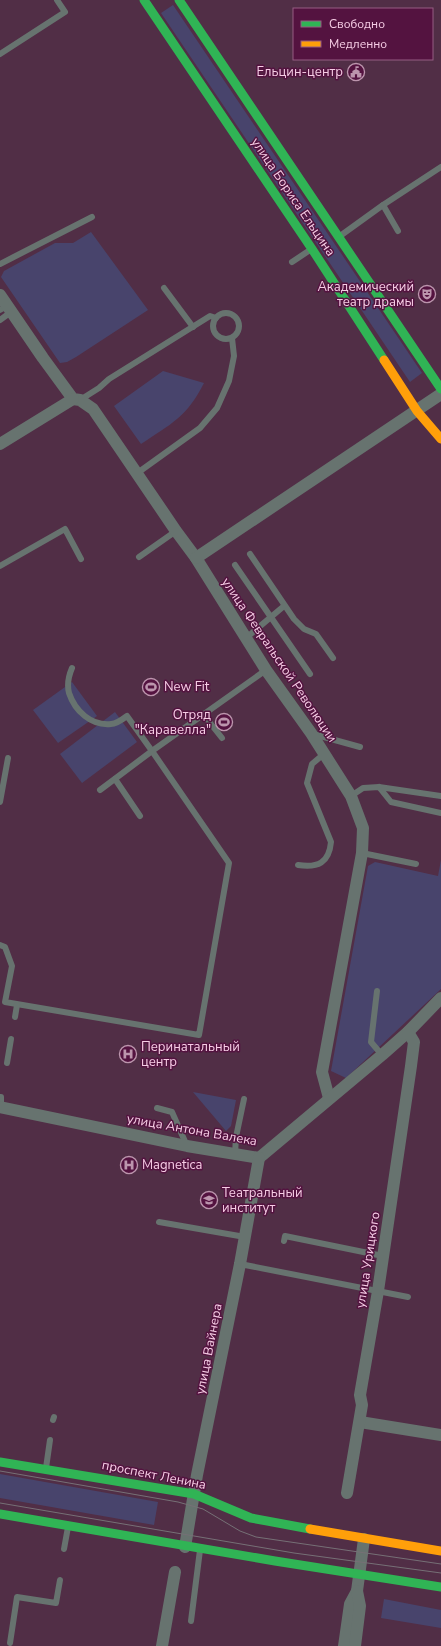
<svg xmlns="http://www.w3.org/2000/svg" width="441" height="1646" font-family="'Nunito Sans',sans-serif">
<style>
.green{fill:#48446c}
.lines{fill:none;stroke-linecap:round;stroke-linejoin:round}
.lane{stroke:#67736f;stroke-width:6}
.street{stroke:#67736f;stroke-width:12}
.fast{stroke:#30b455;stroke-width:9}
.slow{stroke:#ff9f0a;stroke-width:9}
.tram{stroke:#767076;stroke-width:1}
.labels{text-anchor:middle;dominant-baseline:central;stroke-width:3;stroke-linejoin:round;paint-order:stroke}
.poi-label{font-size:13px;fill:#f6cde5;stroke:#541340;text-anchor:start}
.street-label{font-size:13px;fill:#f6cde5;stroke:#541340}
</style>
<rect width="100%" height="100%" fill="#512e46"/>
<g class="green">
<polygon points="173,5 422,373 410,382 161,13"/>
<polygon points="91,232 148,310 76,357 67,362 60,363 1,277 4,271 55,243 73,243"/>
<path d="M 163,371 L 204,383 C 187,417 171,424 141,444 L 114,406 Z"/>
<polygon points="72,682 97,716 58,743 33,710"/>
<polygon points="115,712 137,742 82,783 60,754"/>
<polygon points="441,860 441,989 346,1078 331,1071 368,866 375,862 438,876"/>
<polygon points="193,1092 236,1100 231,1126 226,1131"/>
<polygon points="0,1474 158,1502 154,1525 0,1498"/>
<polygon points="384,1599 441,1610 441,1628 381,1618"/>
</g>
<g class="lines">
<g class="lane">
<polyline points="0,54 65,12 57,0"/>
<polyline points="383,205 398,231"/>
<polyline points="340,236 383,205 441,167"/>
<polyline points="292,262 310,250"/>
<polyline points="0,264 92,217"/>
<polyline points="164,288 193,327"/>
<polyline points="0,310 7,306"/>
<circle cx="226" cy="326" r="13"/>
<polyline points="0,320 11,312"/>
<polyline points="80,400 99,388 109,379 210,316 216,318"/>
<polyline points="136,474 200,428 217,408 229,381 234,356 232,338"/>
<polyline points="250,554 294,619 304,629 316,634 333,658"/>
<polyline points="139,557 176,531"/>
<polyline points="235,565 310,674"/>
<polyline points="0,566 65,529 81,559"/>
<polyline points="246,638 284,606"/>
<path d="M 72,668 C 69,675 67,685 69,693 C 75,711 91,726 111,724 C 116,724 123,719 127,716 L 152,751 L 100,790"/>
<polyline points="203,714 222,738"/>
<polyline points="313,734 360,747"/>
<polyline points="115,779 140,816"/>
<polyline points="379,787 391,802 441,813"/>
<polyline points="351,796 363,788 379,787 441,796"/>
<polyline points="0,802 8,758"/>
<polyline points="362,853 416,864"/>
<path d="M 298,865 C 318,868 329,863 331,842 L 307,783 L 312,764 L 325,753"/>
<polyline points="0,945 5,947 12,966 5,1002 199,1035 229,863 152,751 266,670"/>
<polyline points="377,991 371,1042 382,1055"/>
<polyline points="15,1017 17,1005"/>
<polyline points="7,1063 11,1039"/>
<polyline points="1,1107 1,1097"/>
<polyline points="157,1108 172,1112 187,1146"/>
<polyline points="235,1154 236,1137 244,1099"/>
<polyline points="159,1222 245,1237"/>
<polyline points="284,1241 285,1236 383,1256"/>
<polyline points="240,1264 408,1297"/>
<polyline points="53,1420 54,1417"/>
<polyline points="46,1468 50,1440"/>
<polyline points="64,1549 68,1527"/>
<polyline points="191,1621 200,1550"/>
<polyline points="10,1643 17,1597 56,1603 60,1580"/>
</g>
<g class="street">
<polyline points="0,295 43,358 73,399 80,400 93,409 176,531 196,558 266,670 311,733 351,796 363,828 362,853 322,1072 329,1098"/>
<polyline points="0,444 73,399"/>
<polyline points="196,558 441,394"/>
<polyline points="0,1107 187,1146 259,1158 382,1055 408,1032 441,998"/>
<polyline points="360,1422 441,1435"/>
<polyline points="347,1493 362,1405 360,1395 378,1291 411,1066 414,1042 408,1032"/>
<polyline points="185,1547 197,1475 240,1264 259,1158"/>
<polyline points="162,1646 175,1572"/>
<polyline points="344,1646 350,1604 357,1591 364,1539"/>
<polyline points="355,1646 360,1606 357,1591"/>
</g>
<g class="fast">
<polyline points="144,0 312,249 384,360"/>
<polyline points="179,0 441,389"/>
<polyline points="0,1462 194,1494 251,1518 310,1529"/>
<polyline points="0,1514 275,1561 441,1587"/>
</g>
<g class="slow">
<polyline points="384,360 417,411 441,439"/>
<polyline points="310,1529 441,1551"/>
</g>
<g class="tram">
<polyline points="0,1471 178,1502 203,1509 240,1531 256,1537 441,1564"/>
<polyline points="0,1503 294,1553 441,1573"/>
</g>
</g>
<defs>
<g id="civic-ring" transform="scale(0.9)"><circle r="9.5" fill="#541340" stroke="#bc95ad" stroke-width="1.5"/><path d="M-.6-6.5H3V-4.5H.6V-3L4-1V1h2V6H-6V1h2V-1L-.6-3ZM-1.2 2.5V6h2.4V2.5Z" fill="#bc95ad"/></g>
<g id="theatre-ring" transform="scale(0.9)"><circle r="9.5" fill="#541340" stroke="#bc95ad" stroke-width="1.5"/><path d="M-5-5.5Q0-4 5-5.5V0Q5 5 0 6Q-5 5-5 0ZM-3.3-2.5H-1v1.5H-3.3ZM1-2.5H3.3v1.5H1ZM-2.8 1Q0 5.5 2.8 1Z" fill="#bc95ad"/></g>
<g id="stadium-ring" transform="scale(0.9)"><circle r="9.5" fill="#541340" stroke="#bc95ad" stroke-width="1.5"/><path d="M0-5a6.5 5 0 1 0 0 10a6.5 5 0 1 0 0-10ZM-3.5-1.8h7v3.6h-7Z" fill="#bc95ad"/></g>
<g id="hospital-ring" transform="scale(0.9)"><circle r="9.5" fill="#541340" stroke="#bc95ad" stroke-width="1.5"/><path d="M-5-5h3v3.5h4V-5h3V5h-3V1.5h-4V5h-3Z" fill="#bc95ad"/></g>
<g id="university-ring" transform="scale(0.9)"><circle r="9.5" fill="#541340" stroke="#bc95ad" stroke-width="1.5"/><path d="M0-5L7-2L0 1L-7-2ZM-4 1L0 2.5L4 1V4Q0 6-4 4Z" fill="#bc95ad"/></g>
</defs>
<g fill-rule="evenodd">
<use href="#civic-ring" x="356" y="72"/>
<use href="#theatre-ring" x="427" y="294"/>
<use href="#stadium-ring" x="151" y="687"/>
<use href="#stadium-ring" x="224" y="722"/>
<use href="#hospital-ring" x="128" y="1054"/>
<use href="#hospital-ring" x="129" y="1165"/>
<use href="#university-ring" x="209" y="1200"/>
</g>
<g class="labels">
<g class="poi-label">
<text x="343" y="72" text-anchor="end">Ельцин-центр</text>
<text x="414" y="287" text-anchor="end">Академический<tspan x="414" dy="15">театр драмы</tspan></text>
<text x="164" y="687">New Fit</text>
<text x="211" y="715" text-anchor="end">Отряд<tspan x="211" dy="15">"Каравелла"</tspan></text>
<text x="141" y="1047">Перинатальный<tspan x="141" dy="15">центр</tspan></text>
<text x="142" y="1165">Magnetica</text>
<text x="222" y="1193">Театральный<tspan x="222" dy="15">институт</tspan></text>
</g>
<g class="street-label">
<text transform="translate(293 197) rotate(56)">улица Бориса Ельцина</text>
<text transform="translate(279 660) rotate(56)">улица Февральской Революции</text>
<text transform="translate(192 1130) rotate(10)">улица Антона Валека</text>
<text transform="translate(368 1260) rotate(-81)">улица Урицкого</text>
<text transform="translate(209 1349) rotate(-79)">улица Вайнера</text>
<text transform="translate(154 1475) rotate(11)">проспект Ленина</text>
</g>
</g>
<rect x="293" y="8" width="140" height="52" fill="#541340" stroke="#955d82"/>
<rect x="301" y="21" width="20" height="6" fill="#30b455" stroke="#955d82"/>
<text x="329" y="28" font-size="12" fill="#f6cde5">Свободно</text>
<rect x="301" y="41" width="20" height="6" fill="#ff9f0a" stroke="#955d82"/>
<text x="329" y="48" font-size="12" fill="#f6cde5">Медленно</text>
</svg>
